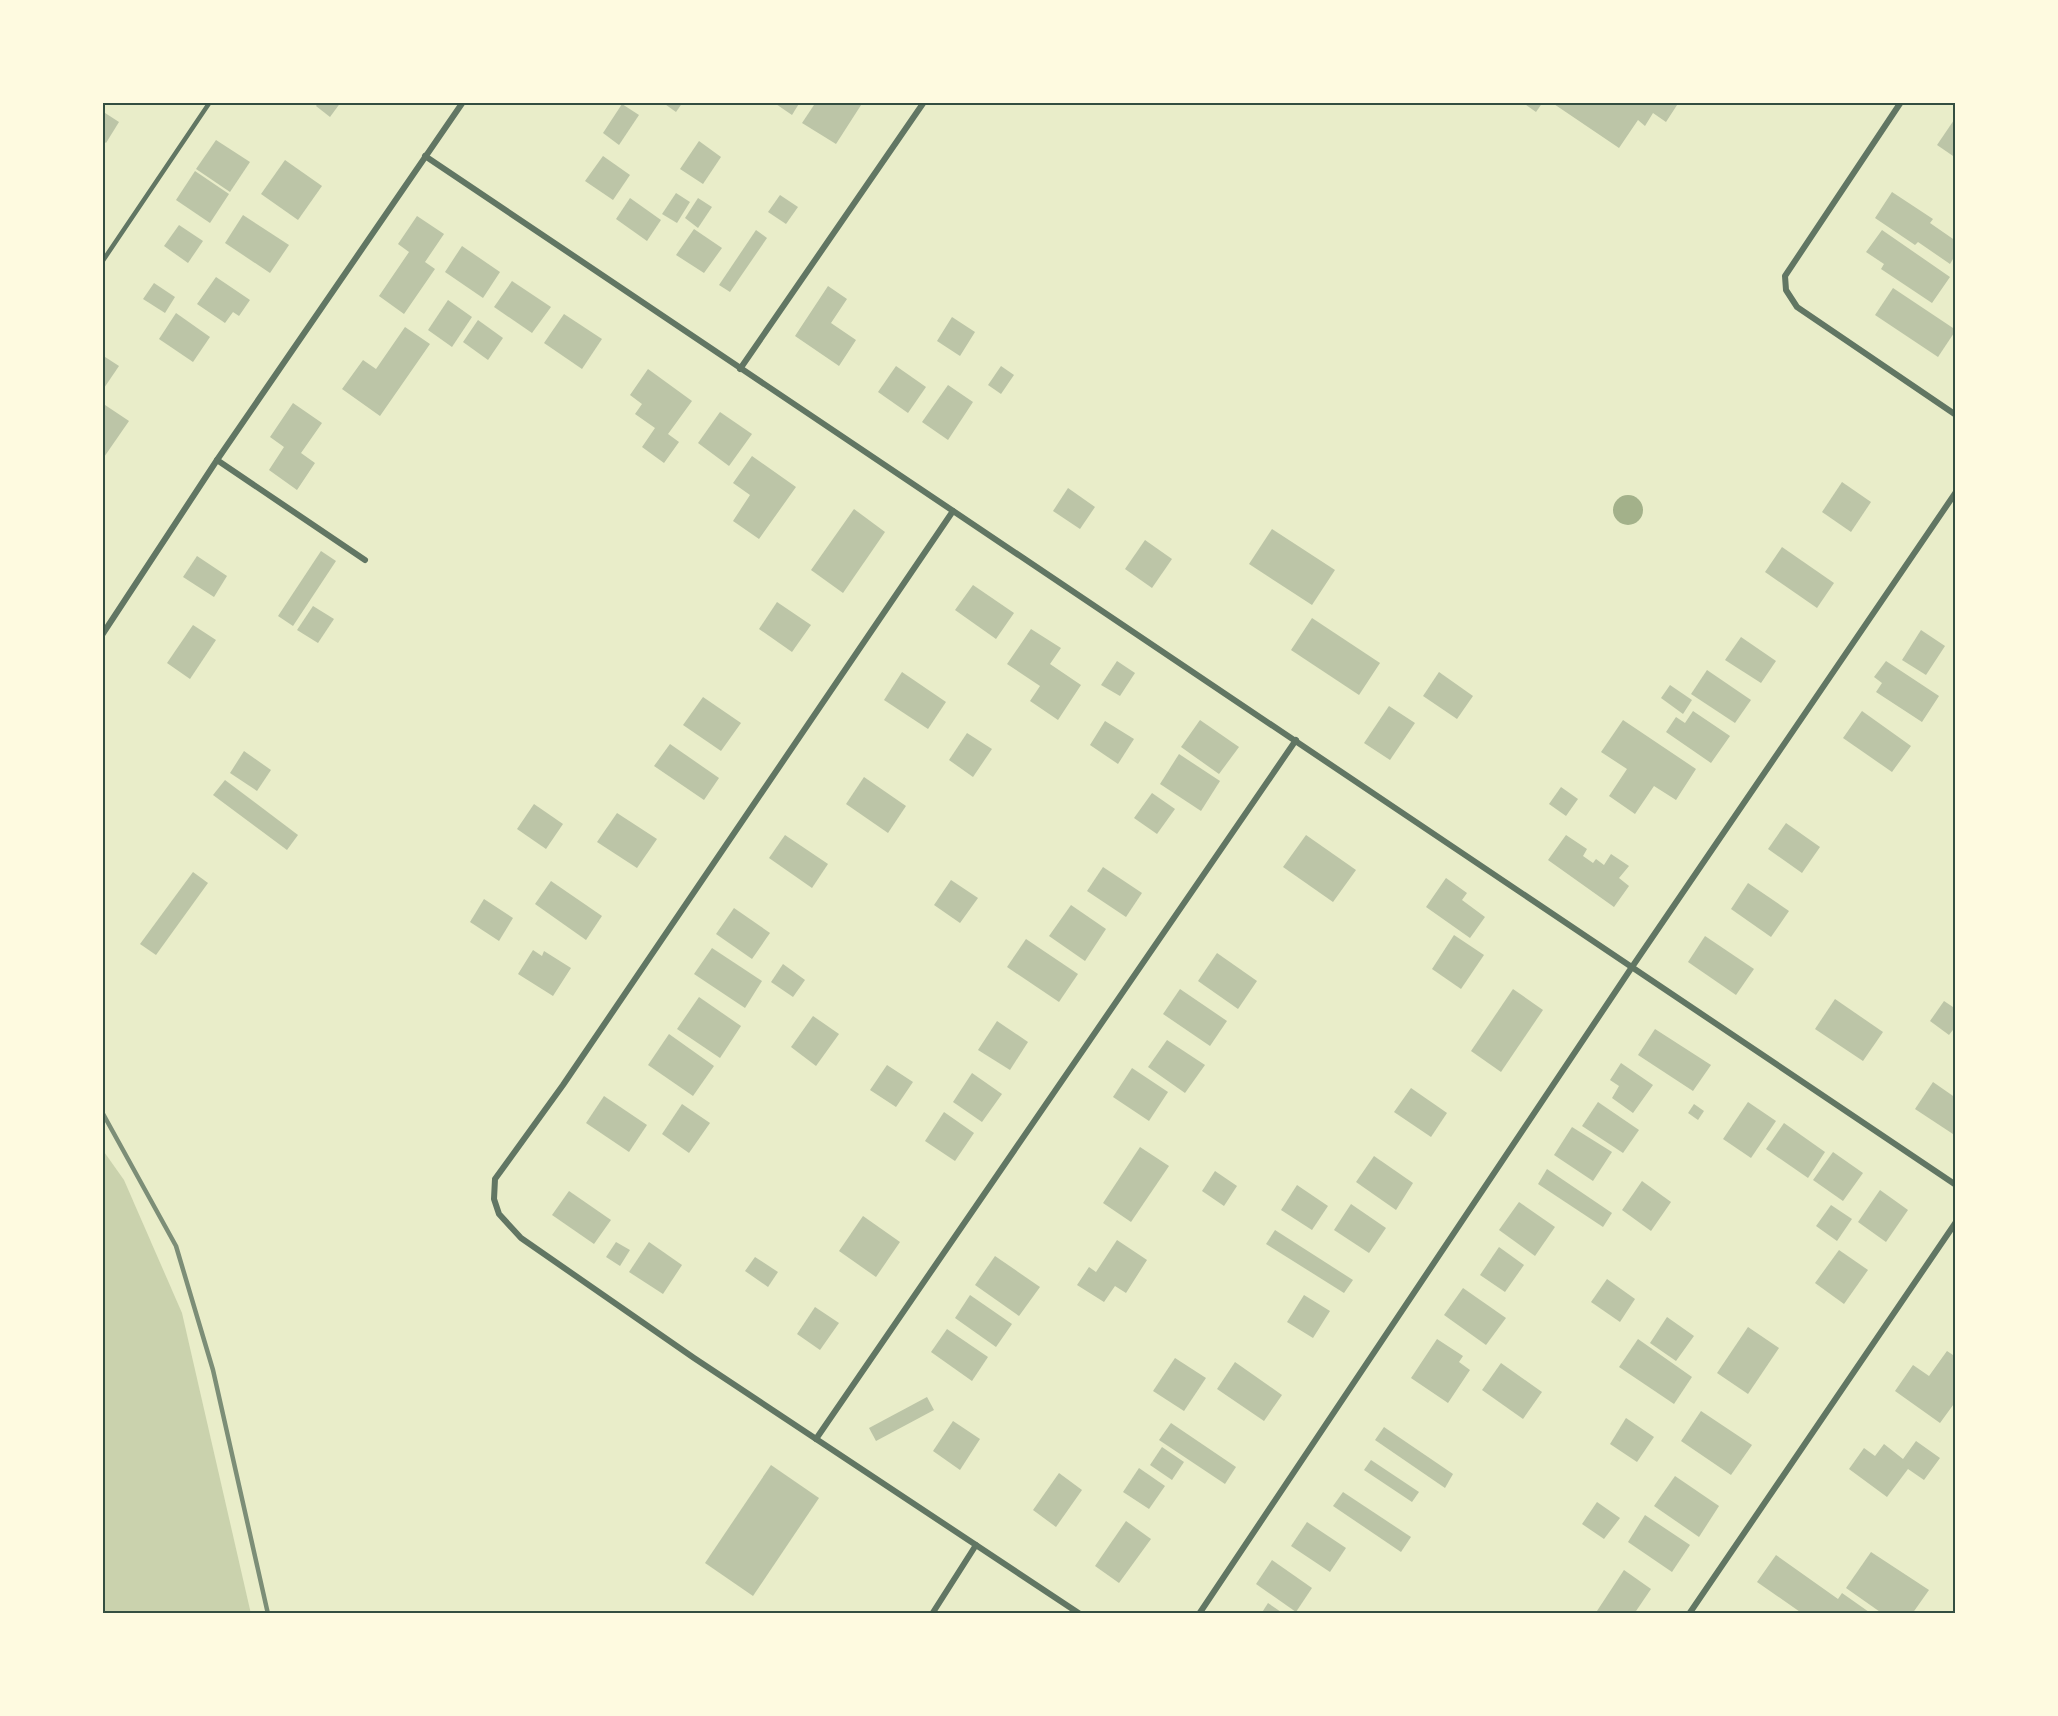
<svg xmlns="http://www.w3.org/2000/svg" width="2058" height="1716" font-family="Literata,serif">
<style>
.green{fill:#cad2ad}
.water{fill:#a3b18a}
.building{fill:#bcc5a7}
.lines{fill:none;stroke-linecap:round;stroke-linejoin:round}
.service{stroke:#617663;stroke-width:4.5}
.minor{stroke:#617663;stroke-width:6}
.rail{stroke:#7c8e77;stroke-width:4.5}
.neatline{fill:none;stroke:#344e41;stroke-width:2}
</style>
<rect width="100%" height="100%" fill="#e9edc9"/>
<polygon class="green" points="102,1149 124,1180 182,1313 251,1614 102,1614"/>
<circle class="water" cx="1628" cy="510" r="15"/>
<g class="building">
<polygon points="319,102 341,102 330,117 316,106"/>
<polygon points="662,102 683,102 676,112"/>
<polygon points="773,102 800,102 792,115"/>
<polygon points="816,102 863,102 836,144 802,123"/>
<polygon points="1522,102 1543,102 1536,112"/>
<polygon points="1551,102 1679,102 1666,122 1653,113 1645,126 1638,120 1619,148"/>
<polygon points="622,104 639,115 619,145 603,133"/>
<polygon points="102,111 119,122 106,143 102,140"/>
<polygon points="1956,117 1956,158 1937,145"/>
<polygon points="216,140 250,162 230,192 196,169"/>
<polygon points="699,141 721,157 703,184 680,169"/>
<polygon points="603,156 630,175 613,200 585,181"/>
<polygon points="285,160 322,186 298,220 261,194"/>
<polygon points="195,171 229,194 210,223 176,200"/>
<polygon points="1892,192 1933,219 1930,223 1956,241 1956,254 1950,264 1918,242 1915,245 1875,218"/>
<polygon points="676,193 690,202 677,223 662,214"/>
<polygon points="780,195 798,207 786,224 768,212"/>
<polygon points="630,198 661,220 647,241 616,219"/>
<polygon points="698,198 712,207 698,228 685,218"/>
<polygon points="243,215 289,245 270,273 225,243"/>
<polygon points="417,216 444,234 425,262 435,269 404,314 379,296 409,252 398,244"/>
<polygon points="179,225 203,241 188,263 164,246"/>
<polygon points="694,229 722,248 704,273 676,255"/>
<polygon points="756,230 767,238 730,292 719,285"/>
<polygon points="1882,230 1950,277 1932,303 1881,269 1884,264 1866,252"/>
<polygon points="462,246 500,272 483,298 445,272"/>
<polygon points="216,277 250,300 239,316 233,312 225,323 197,304"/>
<polygon points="512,281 551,307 532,333 494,307"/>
<polygon points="154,283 175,297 165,313 143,299"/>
<polygon points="828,286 847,299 831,323 856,340 839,366 795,336"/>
<polygon points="1893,288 1956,330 1938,357 1875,315"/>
<polygon points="448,300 472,317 452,347 428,330"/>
<polygon points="176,313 210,337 193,362 159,339"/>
<polygon points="564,314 602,339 582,369 544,343"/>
<polygon points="952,317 975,332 960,356 937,341"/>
<polygon points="478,320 503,338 488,360 463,342"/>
<polygon points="405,327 430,344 380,416 342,389 363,360 376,369"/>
<polygon points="102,355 119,366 102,391"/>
<polygon points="896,366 926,387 908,413 878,392"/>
<polygon points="1001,366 1014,375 1001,394 988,385"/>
<polygon points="648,369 692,401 668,434 679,442 664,463 642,447 655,428 635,414 642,404 630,395"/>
<polygon points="948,385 973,402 948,440 922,422"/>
<polygon points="102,403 129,421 102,460"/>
<polygon points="293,403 322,423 301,453 315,463 297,490 269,470 284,447 270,437"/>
<polygon points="720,412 752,434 729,466 698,443"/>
<polygon points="752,456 796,487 759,539 733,521 750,495 733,483"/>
<polygon points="1842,482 1871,502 1851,532 1822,512"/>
<polygon points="1068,488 1095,507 1080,529 1053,511"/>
<polygon points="854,509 885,532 843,593 811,570"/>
<polygon points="1272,529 1335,570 1312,605 1249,564"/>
<polygon points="1145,540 1172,559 1152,588 1125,569"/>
<polygon points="1782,547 1834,583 1817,608 1765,572"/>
<polygon points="321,551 336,561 293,626 278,616"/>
<polygon points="197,556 227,576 214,597 183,577"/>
<polygon points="973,585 1014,613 996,639 955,610"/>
<polygon points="777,602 811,625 792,652 759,629"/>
<polygon points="313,606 334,619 318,643 297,630"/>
<polygon points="1312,618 1380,663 1359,695 1291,650"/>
<polygon points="193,625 216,640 190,679 167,663"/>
<polygon points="1031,629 1061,648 1050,664 1081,685 1058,720 1030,701 1040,686 1007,664"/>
<polygon points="1921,630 1945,646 1926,675 1902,660"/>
<polygon points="1741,637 1776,661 1761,683 1725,660"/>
<polygon points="1117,661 1135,673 1120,696 1101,685"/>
<polygon points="1886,661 1939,696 1922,722 1876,692 1882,683 1874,677"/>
<polygon points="1707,670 1751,700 1735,723 1691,694"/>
<polygon points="902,672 946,702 928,729 884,700"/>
<polygon points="1439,672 1473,696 1457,719 1423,696"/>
<polygon points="1670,685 1692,700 1683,714 1661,698"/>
<polygon points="703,697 741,723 721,751 683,725"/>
<polygon points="1389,706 1415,723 1390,760 1364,743"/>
<polygon points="1693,711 1730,736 1711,763 1666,732 1676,717 1685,723"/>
<polygon points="1862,711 1911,746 1892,772 1843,738"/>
<polygon points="1200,720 1239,747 1219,774 1181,747"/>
<polygon points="1623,720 1696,769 1676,800 1654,786 1635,814 1609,796 1627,769 1601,752"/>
<polygon points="1105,721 1134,739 1118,764 1090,745"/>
<polygon points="967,733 992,749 973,777 949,760"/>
<polygon points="670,744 719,778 704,800 654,766"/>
<polygon points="244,751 271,770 257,791 230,773"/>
<polygon points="1179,754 1220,781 1201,811 1160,784"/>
<polygon points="864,777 906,806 888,833 846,804"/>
<polygon points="225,780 298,835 287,850 213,795"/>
<polygon points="1561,787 1578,799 1566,816 1549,804"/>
<polygon points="1152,793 1175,809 1157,834 1134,818"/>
<polygon points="534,804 563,824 546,849 517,829"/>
<polygon points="617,813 657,839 637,868 597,842"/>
<polygon points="1786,823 1820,847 1802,873 1768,849"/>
<polygon points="785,835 828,864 812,888 769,858"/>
<polygon points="1306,835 1356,870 1333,902 1283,867"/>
<polygon points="1566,835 1587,849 1583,856 1593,863 1596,859 1604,865 1611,854 1629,866 1619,878 1629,886 1614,907 1548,860"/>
<polygon points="1103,867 1142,893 1126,917 1087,891"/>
<polygon points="193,872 208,883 156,955 140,944"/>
<polygon points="1446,878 1467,893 1462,900 1485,917 1470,938 1426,907"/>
<polygon points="951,880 978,898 960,923 934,905"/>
<polygon points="551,881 602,916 586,940 535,904"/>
<polygon points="1748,883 1789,911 1771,937 1731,909"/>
<polygon points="484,899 513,918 499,941 470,922"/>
<polygon points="1071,905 1106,929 1085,961 1049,936"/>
<polygon points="734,908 770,933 752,959 716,934"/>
<polygon points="1454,935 1484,955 1461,989 1432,969"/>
<polygon points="1705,936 1754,969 1736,995 1688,962"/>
<polygon points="1026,939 1078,974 1059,1002 1007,967"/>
<polygon points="712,948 762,981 745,1008 694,974"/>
<polygon points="533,950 542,956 544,951 571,968 553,996 518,974"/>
<polygon points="1217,953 1257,981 1238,1009 1198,981"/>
<polygon points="783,964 805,980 793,997 771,982"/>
<polygon points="1180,989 1227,1021 1210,1046 1163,1014"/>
<polygon points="1513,989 1543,1010 1501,1072 1471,1051"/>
<polygon points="699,997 741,1026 720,1058 677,1029"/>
<polygon points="1835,999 1883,1032 1863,1061 1815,1029"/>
<polygon points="1944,1001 1956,1009 1956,1026 1949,1035 1930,1021"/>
<polygon points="813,1016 839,1034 816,1066 791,1047"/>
<polygon points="997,1021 1028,1042 1010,1070 978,1050"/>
<polygon points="1655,1029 1711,1065 1693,1091 1638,1055"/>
<polygon points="669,1034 714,1066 693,1096 648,1065"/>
<polygon points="1167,1040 1205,1065 1185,1093 1148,1067"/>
<polygon points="1621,1063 1653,1085 1633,1113 1612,1098 1619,1086 1610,1080"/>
<polygon points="887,1065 913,1082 896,1107 870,1090"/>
<polygon points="1132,1068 1168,1092 1149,1121 1113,1097"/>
<polygon points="972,1073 1002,1094 982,1122 953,1102"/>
<polygon points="1933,1082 1956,1098 1956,1136 1915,1109"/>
<polygon points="1411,1088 1447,1113 1431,1137 1394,1112"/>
<polygon points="604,1096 647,1125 629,1152 586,1123"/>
<polygon points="1598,1102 1639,1130 1623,1153 1582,1126"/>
<polygon points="1748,1102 1776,1121 1751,1158 1723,1139"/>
<polygon points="682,1104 710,1123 689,1153 662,1134"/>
<polygon points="1694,1104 1704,1111 1698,1120 1688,1113"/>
<polygon points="944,1112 974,1133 955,1161 925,1141"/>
<polygon points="1784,1123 1825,1152 1808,1178 1766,1149"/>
<polygon points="1572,1127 1612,1152 1593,1181 1554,1155"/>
<polygon points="1140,1147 1169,1166 1131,1222 1103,1203"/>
<polygon points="1833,1152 1863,1173 1843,1201 1813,1180"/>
<polygon points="1374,1156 1413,1183 1396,1210 1356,1182"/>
<polygon points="1547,1169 1612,1213 1603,1227 1538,1184"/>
<polygon points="1215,1171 1237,1186 1224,1206 1202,1191"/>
<polygon points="1642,1181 1671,1202 1651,1231 1622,1210"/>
<polygon points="1297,1185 1328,1206 1312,1230 1281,1210"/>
<polygon points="1880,1190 1908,1210 1886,1242 1858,1222"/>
<polygon points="569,1191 611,1220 594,1244 552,1215"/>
<polygon points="1519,1202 1555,1227 1535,1256 1499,1230"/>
<polygon points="1351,1204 1386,1228 1369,1253 1334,1230"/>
<polygon points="1831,1205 1852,1219 1837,1241 1816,1226"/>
<polygon points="863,1216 900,1242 876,1277 839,1251"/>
<polygon points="1275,1230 1353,1280 1344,1293 1266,1244"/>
<polygon points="1117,1240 1147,1260 1126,1293 1115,1286 1104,1302 1077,1285 1089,1267 1096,1272"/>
<polygon points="616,1242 630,1250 620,1266 606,1257"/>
<polygon points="649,1242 682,1265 663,1294 629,1272"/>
<polygon points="1499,1247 1524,1265 1505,1292 1480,1275"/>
<polygon points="1839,1250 1868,1270 1844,1304 1815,1283"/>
<polygon points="995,1256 1040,1287 1019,1316 975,1285"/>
<polygon points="755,1257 778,1272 768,1287 745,1271"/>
<polygon points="1607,1279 1635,1299 1620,1322 1591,1302"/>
<polygon points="1463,1288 1506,1318 1486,1345 1444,1315"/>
<polygon points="970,1295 1012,1324 996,1347 955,1318"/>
<polygon points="1304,1295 1330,1311 1313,1338 1287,1322"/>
<polygon points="815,1307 839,1323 820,1350 797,1334"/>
<polygon points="1667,1317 1694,1336 1676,1361 1650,1343"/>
<polygon points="1748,1327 1779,1348 1748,1394 1717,1373"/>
<polygon points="947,1329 988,1357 972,1381 931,1352"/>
<polygon points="1437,1339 1463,1356 1459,1362 1470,1370 1448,1403 1411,1378"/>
<polygon points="1638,1339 1692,1377 1674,1404 1619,1367"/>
<polygon points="1947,1351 1956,1357 1956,1401 1940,1423 1895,1391 1913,1365 1929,1376"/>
<polygon points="1175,1358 1206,1378 1184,1411 1153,1391"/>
<polygon points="1235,1362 1282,1395 1264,1421 1217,1389"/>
<polygon points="1501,1363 1542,1392 1523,1419 1482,1390"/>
<polygon points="927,1397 934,1410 876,1441 869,1428"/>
<polygon points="1701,1411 1752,1445 1731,1475 1681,1441"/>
<polygon points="1626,1418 1654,1437 1637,1462 1610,1444"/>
<polygon points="953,1421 980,1439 960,1470 933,1451"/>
<polygon points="1171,1423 1236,1467 1225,1484 1159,1440"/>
<polygon points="1384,1427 1453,1474 1445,1488 1375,1440"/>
<polygon points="1916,1441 1940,1458 1924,1480 1908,1469 1887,1497 1849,1469 1864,1448 1875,1456 1884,1444 1903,1459"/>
<polygon points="1162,1447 1184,1462 1172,1480 1150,1465"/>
<polygon points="1371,1460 1419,1492 1412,1502 1364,1470"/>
<polygon points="771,1465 819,1498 753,1596 705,1563"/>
<polygon points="1139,1468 1165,1486 1149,1509 1123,1492"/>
<polygon points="1059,1473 1082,1490 1056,1527 1033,1510"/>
<polygon points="1675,1476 1719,1506 1699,1537 1654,1506"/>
<polygon points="1343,1492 1411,1537 1401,1552 1333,1506"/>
<polygon points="1597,1502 1620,1518 1604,1539 1582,1524"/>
<polygon points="1645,1515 1690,1545 1672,1572 1628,1542"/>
<polygon points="1126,1521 1151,1539 1119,1583 1095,1566"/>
<polygon points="1307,1522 1346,1548 1330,1572 1291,1546"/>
<polygon points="1871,1552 1929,1590 1912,1614 1883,1614 1846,1588"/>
<polygon points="1776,1555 1838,1599 1842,1593 1869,1612 1867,1614 1803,1614 1757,1582"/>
<polygon points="1272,1560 1312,1588 1296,1612 1256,1584"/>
<polygon points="1624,1570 1651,1589 1634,1614 1595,1614"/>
<polygon points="1268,1603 1284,1614 1261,1614"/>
</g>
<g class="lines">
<polyline class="service" points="102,262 210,102"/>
<g class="minor">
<polyline points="1901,102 1785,276 1786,290 1797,307 1956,415"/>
<polyline points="425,156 1956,1185"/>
<polyline points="740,369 924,102"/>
<polyline points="217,460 365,560"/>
<polyline points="953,511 563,1085 495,1179 494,1199 499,1214 521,1238 694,1358 1080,1614"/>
<polyline points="102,635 217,460 463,102"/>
<polyline points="816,1439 1296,740"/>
<polyline points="932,1614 976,1545"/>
<polyline points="1199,1614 1632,967 1956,492"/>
<polyline points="1689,1614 1956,1222"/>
</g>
<polyline class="rail" points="102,1112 176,1246 213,1370 268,1614"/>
</g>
<rect width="2058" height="1716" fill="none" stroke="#fefae0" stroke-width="207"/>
<rect x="104" y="104" width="1850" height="1508" class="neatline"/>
</svg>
